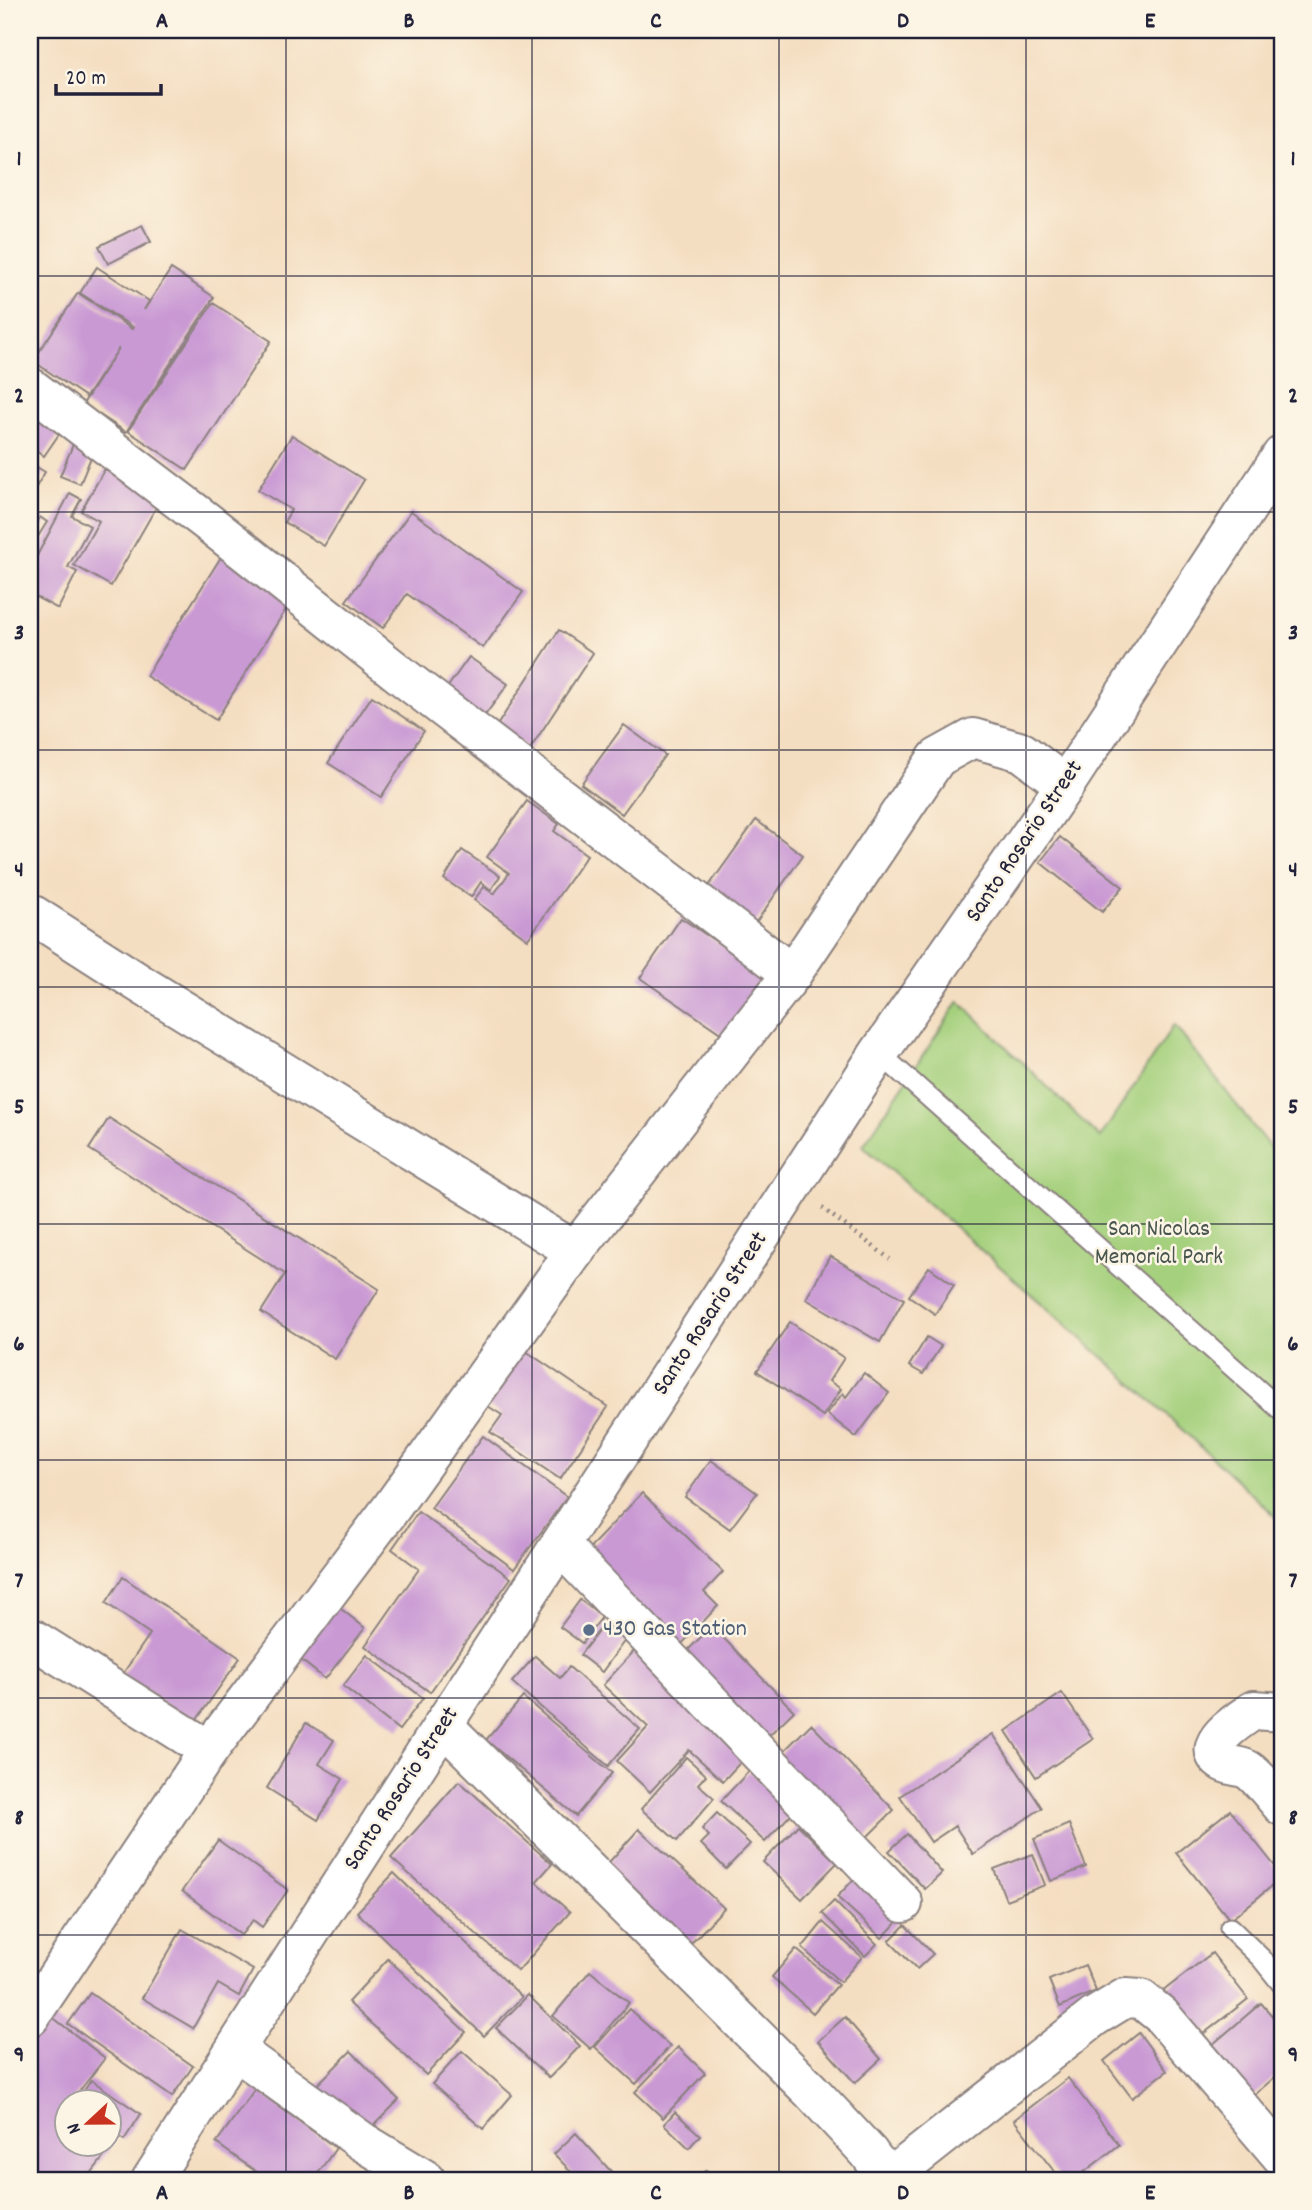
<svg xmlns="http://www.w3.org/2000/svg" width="1312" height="2210" font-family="Dekko,sans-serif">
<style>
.green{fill:#a5d07d;stroke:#64795c;stroke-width:2}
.building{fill:#c999d4}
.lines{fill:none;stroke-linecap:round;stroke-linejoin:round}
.lane-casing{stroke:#8b807e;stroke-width:23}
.street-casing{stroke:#8b807e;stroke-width:42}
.primary-casing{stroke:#8b807e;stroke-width:42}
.path{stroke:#8b807e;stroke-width:4.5;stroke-dasharray:2 5;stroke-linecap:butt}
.lane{stroke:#fff;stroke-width:19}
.street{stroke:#fff;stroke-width:38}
.primary{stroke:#fff;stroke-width:38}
.grid{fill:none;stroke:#22223b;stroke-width:2;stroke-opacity:0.55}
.service-dot{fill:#5c6f8a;stroke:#fcf5e5;stroke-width:2.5}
.labels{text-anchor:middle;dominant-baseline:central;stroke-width:5;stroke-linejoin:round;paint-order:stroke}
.street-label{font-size:24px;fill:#22223b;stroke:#fcf5e5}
.park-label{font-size:24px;fill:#49564f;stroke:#fcf5e5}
.service-label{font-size:24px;fill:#4e5e75;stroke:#fcf5e5;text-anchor:start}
.neatline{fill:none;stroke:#22223b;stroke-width:2.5}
.grid-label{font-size:23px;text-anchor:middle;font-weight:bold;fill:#22223b}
</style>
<rect width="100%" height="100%" fill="#fcf5e5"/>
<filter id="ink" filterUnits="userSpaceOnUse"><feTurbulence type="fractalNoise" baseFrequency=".0143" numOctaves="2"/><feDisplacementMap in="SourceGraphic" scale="14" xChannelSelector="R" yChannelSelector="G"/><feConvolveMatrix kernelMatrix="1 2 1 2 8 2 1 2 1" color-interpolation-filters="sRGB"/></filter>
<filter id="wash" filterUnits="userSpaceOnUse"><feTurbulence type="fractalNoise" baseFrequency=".00686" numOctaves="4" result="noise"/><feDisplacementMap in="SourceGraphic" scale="28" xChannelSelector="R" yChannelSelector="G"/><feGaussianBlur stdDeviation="1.57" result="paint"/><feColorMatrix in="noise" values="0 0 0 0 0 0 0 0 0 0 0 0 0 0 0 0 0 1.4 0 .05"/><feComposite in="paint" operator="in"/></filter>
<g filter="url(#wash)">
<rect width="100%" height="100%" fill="#f4dec1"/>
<polygon class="green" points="959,1001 1100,1138 1174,1025 1282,1163 1282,1522 1124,1376 863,1146"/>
<g id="blocks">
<g class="building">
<polygon points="142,225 151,242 108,264 99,246"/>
<polygon points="97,267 149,301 144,310 171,269 214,297 126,432 83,404 119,348 86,397 33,361 78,293 132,329 133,327 80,293"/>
<polygon points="213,303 271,341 187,470 128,431"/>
<polygon points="30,398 66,424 44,456 30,445"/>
<polygon points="292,435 364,480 324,546 284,522 291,510 258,490"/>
<polygon points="76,437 96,445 80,484 60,476"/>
<polygon points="30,463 45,472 30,497"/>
<polygon points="107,465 162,497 111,586 74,565 99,521 81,511"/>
<polygon points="70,493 81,499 72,516 90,526 68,567 77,572 58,609 30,594 30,569"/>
<polygon points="411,511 523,592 483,648 407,594 383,628 346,601"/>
<polygon points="40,517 47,522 34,543 30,540 30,534"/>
<polygon points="223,554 293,598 216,720 146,676"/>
<polygon points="559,630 593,653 530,749 496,727"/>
<polygon points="469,657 508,684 480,722 442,695"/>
<polygon points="372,696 424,731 381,797 328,763"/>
<polygon points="624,725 665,755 622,814 581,784"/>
<polygon points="527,801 559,824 554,831 587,855 528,939 474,900 484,887 494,894 509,873 487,857"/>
<polygon points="756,820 803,855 754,925 706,890"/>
<polygon points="1060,837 1123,887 1102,912 1040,862"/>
<polygon points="462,850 500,876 491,890 481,882 471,897 444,879"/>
<polygon points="681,918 766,975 725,1036 640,978"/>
<polygon points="109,1118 379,1289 335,1359 261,1312 285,1274 89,1149"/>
<polygon points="830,1256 904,1299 880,1342 806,1299"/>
<polygon points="929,1267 954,1285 935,1314 909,1296"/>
<polygon points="790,1322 844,1358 829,1381 841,1389 823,1416 757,1371"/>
<polygon points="927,1337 941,1346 923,1374 909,1366"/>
<polygon points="520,1347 608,1407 560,1479 490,1432 502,1415 483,1403"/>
<polygon points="864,1373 889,1393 856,1437 827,1414 843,1393 846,1397"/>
<polygon points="483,1436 567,1497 514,1569 431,1508"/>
<polygon points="711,1460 757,1493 730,1529 685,1497"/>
<polygon points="642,1493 723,1572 704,1592 718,1606 676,1650 581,1557"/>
<polygon points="418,1512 511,1578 430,1692 365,1646 419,1569 392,1549"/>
<polygon points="123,1577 240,1658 193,1725 122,1675 150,1634 106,1603"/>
<polygon points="580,1600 602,1617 582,1643 560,1627"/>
<polygon points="336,1605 365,1628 325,1679 296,1656"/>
<polygon points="604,1624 625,1640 602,1672 580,1655"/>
<polygon points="712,1626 794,1711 762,1742 681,1657"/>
<polygon points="635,1650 748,1754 723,1781 689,1750 650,1792 617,1761 648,1727 603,1685"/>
<polygon points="367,1655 423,1698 399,1730 343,1686"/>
<polygon points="535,1656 560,1678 569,1667 640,1729 608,1766 512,1682"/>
<polygon points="1062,1693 1093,1739 1036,1777 1006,1731"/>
<polygon points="523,1697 612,1773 576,1816 486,1740"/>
<polygon points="306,1723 334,1740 319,1764 343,1779 318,1820 267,1788"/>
<polygon points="811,1724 894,1810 862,1842 778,1757"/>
<polygon points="993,1734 1042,1808 973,1854 955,1826 931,1842 900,1796"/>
<polygon points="686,1757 706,1775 698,1784 714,1798 677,1841 641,1809"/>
<polygon points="749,1771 793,1812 765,1842 721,1801"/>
<polygon points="459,1781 552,1864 536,1882 570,1912 518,1971 391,1858"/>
<polygon points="1230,1810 1282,1875 1282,1878 1230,1920 1176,1853"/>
<polygon points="717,1813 750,1844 726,1869 701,1844 709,1836 702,1829"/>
<polygon points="1069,1824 1086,1867 1051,1881 1034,1839"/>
<polygon points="798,1825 837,1863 802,1899 763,1862"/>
<polygon points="639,1829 724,1908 684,1951 600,1872"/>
<polygon points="907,1834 942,1873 925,1889 889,1851"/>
<polygon points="218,1840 288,1890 262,1927 253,1920 241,1935 182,1891"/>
<polygon points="1033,1854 1045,1885 1006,1900 994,1869"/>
<polygon points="394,1873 522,1997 484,2036 357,1912"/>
<polygon points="857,1876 901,1918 882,1938 837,1897"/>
<polygon points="834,1901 877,1944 865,1956 822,1913"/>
<polygon points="823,1922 862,1957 840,1982 802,1948"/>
<polygon points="905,1925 933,1954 917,1969 889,1941"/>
<polygon points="182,1929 253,1970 239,1996 218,1984 193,2028 142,1998"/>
<polygon points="796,1949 838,1985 813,2013 772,1977"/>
<polygon points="1212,1953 1248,1999 1198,2038 1162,1992"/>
<polygon points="388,1959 466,2032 426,2075 348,2002"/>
<polygon points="1085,1965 1096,1991 1060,2007 1049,1980"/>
<polygon points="590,1971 629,2003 591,2049 553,2016"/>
<polygon points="90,1993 193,2066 172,2097 68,2024"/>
<polygon points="528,1995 580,2046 549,2078 496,2028"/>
<polygon points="1261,2003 1282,2027 1282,2071 1247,2101 1205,2051"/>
<polygon points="629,2009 670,2046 636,2084 595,2047"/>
<polygon points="51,2016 105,2058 71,2102 66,2102 66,2144 108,2144 108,2141 113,2145 86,2180 30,2180 30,2044"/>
<polygon points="845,2017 881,2059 855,2083 818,2041"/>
<polygon points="1139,2033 1167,2071 1132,2098 1104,2061"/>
<polygon points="678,2047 705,2073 663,2118 635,2092"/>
<polygon points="351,2051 399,2100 363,2136 314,2088"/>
<polygon points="462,2051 512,2095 483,2129 432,2084"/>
<polygon points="1068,2078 1119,2145 1074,2180 1061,2180 1014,2120"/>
<polygon points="91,2080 141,2114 124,2140 108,2130 108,2102 77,2102"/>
<polygon points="255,2089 336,2148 313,2180 268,2180 216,2143"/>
<polygon points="675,2112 700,2135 689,2148 664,2124"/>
<polygon points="576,2133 617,2178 615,2180 579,2180 554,2154"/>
<polygon points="706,2170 717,2180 696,2180"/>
</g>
</g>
</g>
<g filter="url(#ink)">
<use href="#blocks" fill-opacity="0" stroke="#8b807e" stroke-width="2"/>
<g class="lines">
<g class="lane-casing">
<g id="lane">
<polyline points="879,1053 1282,1411"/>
<polyline points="1230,1928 1262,1959 1282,1984"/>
</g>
</g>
<g class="street-casing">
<g id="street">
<polyline points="30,387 206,521 407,680 792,974"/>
<polyline points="30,913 142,985 575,1251"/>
<polyline points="560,1545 903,1903"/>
<polyline points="30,1637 209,1750 389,1511 575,1251 792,974 937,758 973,738 1022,752 1065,785"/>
<path d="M 1282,1712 L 1254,1710 C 1242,1718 1198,1745 1221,1761 C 1229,1767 1240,1765 1248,1770 C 1259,1777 1273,1796 1282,1806"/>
<path d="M 443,1725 L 811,2091 L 869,2153 C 876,2164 882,2169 896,2173 L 1094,2017 L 1125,1998 L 1141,1999 L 1161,2015 L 1282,2157"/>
<polyline points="30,2017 209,1750"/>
<polyline points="235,2050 363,2142 426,2180"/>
</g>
</g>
<g class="primary-casing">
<polyline id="primary" points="151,2180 443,1725 879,1053 1065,785 1282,455"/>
</g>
<polyline class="path" points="822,1208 890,1259"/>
<use href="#lane" class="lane"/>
<use href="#street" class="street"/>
<use href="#primary" class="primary"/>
</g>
</g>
<path class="grid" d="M 286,30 L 286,2180M 532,30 L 532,2180M 779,30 L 779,2180M 1026,30 L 1026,2180M 30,276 L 1282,276M 30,512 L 1282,512M 30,750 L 1282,750M 30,987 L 1282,987M 30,1224 L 1282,1224M 30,1460 L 1282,1460M 30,1698 L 1282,1698M 30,1935 L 1282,1935"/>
<circle class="service-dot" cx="589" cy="1630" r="7"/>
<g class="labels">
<g class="street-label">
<text transform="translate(1025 842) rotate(-56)">Santo Rosario Street</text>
<text transform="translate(711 1314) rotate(-57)">Santo Rosario Street</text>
<text transform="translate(402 1789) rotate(-57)">Santo Rosario Street</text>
</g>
<g class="park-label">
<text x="1159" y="1230">San Nicolas<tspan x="1159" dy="28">Memorial Park</tspan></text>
</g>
<g class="service-label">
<text x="603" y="1630">430 Gas Station</text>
</g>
</g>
<rect width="1312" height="2210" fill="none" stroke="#fcf5e5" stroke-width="77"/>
<g transform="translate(88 2123) rotate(248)"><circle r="33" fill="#fcf5e5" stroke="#a5a1a1" stroke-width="2"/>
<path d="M0-5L12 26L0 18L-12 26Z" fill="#c8321e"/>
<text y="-10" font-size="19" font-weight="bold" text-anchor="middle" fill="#22223b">N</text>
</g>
<path d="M56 84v10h105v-10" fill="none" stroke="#22223b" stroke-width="3.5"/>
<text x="66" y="84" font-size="21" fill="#22223b" stroke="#fcf5e5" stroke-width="5" paint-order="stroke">20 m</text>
<rect x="38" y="38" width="1236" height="2134" class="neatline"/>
<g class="grid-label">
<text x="162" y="27">A</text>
<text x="409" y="27">B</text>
<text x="656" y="27">C</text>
<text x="903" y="27">D</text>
<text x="1150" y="27">E</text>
<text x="19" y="165">1</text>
<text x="1293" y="165">1</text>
<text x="19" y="402">2</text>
<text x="1293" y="402">2</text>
<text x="19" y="639">3</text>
<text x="1293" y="639">3</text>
<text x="19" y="876">4</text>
<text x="1293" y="876">4</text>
<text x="19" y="1113">5</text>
<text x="1293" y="1113">5</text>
<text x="19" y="1350">6</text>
<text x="1293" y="1350">6</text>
<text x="19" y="1587">7</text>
<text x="1293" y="1587">7</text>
<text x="19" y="1824">8</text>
<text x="1293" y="1824">8</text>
<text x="19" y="2061">9</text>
<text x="1293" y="2061">9</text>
<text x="162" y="2199">A</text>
<text x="409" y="2199">B</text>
<text x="656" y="2199">C</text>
<text x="903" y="2199">D</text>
<text x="1150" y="2199">E</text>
</g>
</svg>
